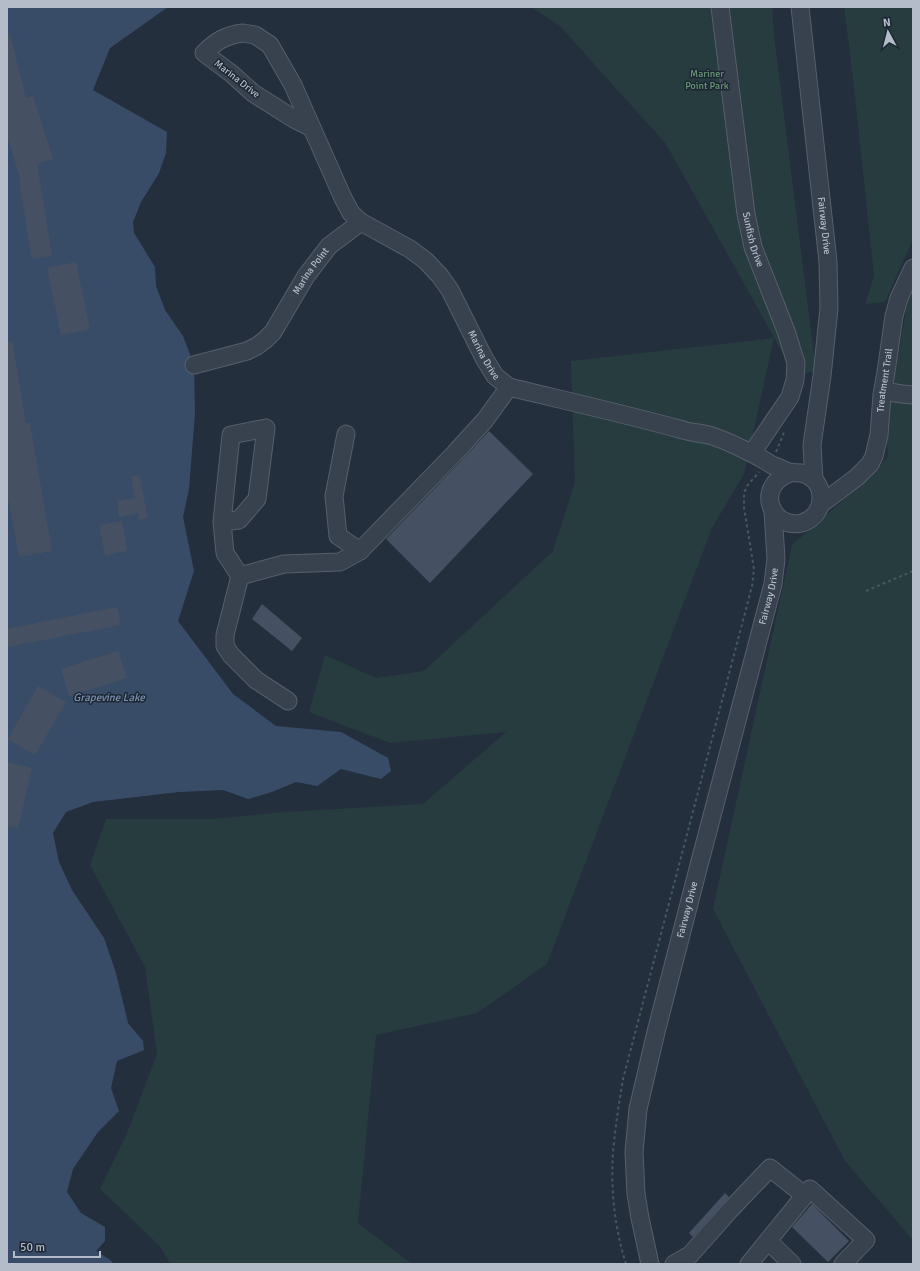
<svg xmlns="http://www.w3.org/2000/svg" width="920" height="1271" font-family="Signika,sans-serif">
<style>
.green{fill:#263c3f}
.water{fill:#394c67}
.building{fill:#455162}
.lines{fill:none;stroke-linecap:round;stroke-linejoin:round}
.minor-casing{stroke:#565f6c;stroke-width:19}
.path{stroke:#44595c;stroke-width:2;stroke-dasharray:3 3;stroke-linecap:butt}
.minor{stroke:#38414e;stroke-width:17}
.labels{text-anchor:middle;dominant-baseline:central;stroke-width:3;stroke-linejoin:round;paint-order:stroke}
.park-label{font-size:10px;fill:#6b9a76;stroke:#1d2633}
.street-label{font-size:10px;fill:#b4bcc9;stroke:#1d2633}
.water-label{font-size:11px;font-style:italic;fill:#7c92b1;stroke:#1d2633}
</style>
<rect width="100%" height="100%" fill="#242f3e"/>
<g class="green">
<polygon points="531,7 772,7 774,35 816,371 795,375 666,144 560,26"/>
<polygon points="844,7 913,7 913,239 885,302 865,304 874,276 854,87"/>
<polygon points="913,290 913,1240 845,1161 713,909 792,545 839,504 888,457 886,431 907,303"/>
<polygon points="774,338 744,474 712,528 547,964 477,1013 376,1035 358,1223 412,1264 170,1264 160,1246 100,1189 127,1133 157,1054 145,967 90,865 106,819 212,819 284,812 423,804 506,732 390,743 309,712 325,655 376,678 424,671 553,551 575,482 571,361"/>
</g>
<polygon class="water" points="7,7 168,7 110,48 93,90 167,132 166,153 159,173 141,202 133,222 134,233 155,267 156,286 165,310 183,336 194,365 195,413 189,489 183,517 194,571 178,621 233,694 276,726 341,732 388,758 391,771 381,779 341,769 317,786 296,782 272,792 248,799 223,790 179,792 93,802 66,812 53,833 59,862 72,890 104,938 116,973 128,1023 143,1041 144,1050 117,1061 111,1088 119,1111 98,1132 73,1169 67,1192 81,1213 105,1227 105,1241 96,1251 109,1259 114,1264 7,1264"/>
<g class="building">
<polygon points="10,34 26,98 33,96 53,159 37,164 52,256 32,259 19,180 21,180 7,136 7,35"/>
<polygon points="76,262 90,329 61,335 47,268"/>
<polygon points="12,341 26,423 30,423 52,551 19,557 7,492 7,342"/>
<polygon points="489,431 533,474 430,583 386,539 462,460"/>
<polygon points="139,475 148,518 139,520 138,513 119,517 117,501 135,498 131,477"/>
<polygon points="122,521 127,551 105,555 99,525"/>
<polygon points="262,604 302,638 292,651 252,619"/>
<polygon points="117,607 121,625 7,647 7,629"/>
<polygon points="118,651 127,678 69,696 61,669"/>
<polygon points="38,686 66,702 35,755 8,739"/>
<polygon points="7,762 32,768 18,828 7,826"/>
<polygon points="725,1193 729,1197 693,1237 689,1233"/>
<polygon points="812,1204 849,1241 828,1262 792,1227"/>
</g>
<g class="lines">
<g class="minor-casing">
<g id="minor">
<path id="s1" d="M 720,7 L 746,214 L 753,247 L 786,331 L 796,363 L 795,380 L 790,397 L 752,453"/>
<path id="s2" d="M 800,7 L 828,262 L 829,308 L 822,376 L 812,445 L 814,480"/>
<path d="M 243,33 L 255,35 L 270,45 L 293,85 L 312,128 L 294,119 L 253,93 L 232,74 L 204,53 C 216,41 226,35 243,33 Z"/>
<path id="s3" d="M 312,128 L 343,198 L 351,213 L 361,222 L 410,249 L 426,261 L 440,276 L 450,290 L 484,358 L 495,376 L 509,387 C 567,401 625,414 683,430 C 692,433 703,433 712,436 C 725,440 739,447 751,453 C 758,456 765,461 772,465 C 778,467 783,470 789,472 C 796,474 802,471 809,476 C 819,482 823,493 820,505 C 818,513 811,520 802,523 C 771,530 754,486 790,473"/>
<path id="s4" d="M 194,365 L 247,351 L 257,346 L 265,340 L 273,332 L 306,276 L 329,246 L 361,222"/>
<polyline points="883,391 902,394 913,395"/>
<polyline points="346,434 334,496 338,536 360,551"/>
<path id="s5" d="M 821,504 L 857,477 L 870,464 L 874,456 L 879,435 L 882,395 L 886,372 L 894,316 L 899,298 L 913,268"/>
<polyline points="222,522 239,520 257,499 266,428 231,435 222,522 225,553 240,576"/>
<polyline points="288,701 256,680 231,655 225,646 225,635 240,576 284,564 340,562 360,551 455,453 485,420 509,387"/>
<polyline points="768,1241 792,1264"/>
<path id="s6" d="M 650,1264 L 640,1218 L 636,1194 L 634,1152 L 638,1109 L 656,1032 L 699,865 L 773,584 L 776,559 L 773,511"/>
<polyline points="674,1264 690,1255 730,1210 770,1168 804,1195"/>
<polyline points="749,1264 810,1189 866,1240 843,1264"/>
</g>
</g>
<g class="path">
<polyline points="776,452 785,430"/>
<polyline points="866,591 913,571"/>
<path d="M 626,1264 C 613,1222 609,1177 615,1134 C 617,1115 620,1097 623,1079 L 752,586 L 754,569 L 744,508 L 744,496 L 746,487 L 759,472"/>
</g>
<use href="#minor" class="minor"/>
</g>
<g class="labels">
<g class="park-label">
<text x="707" y="74">Mariner<tspan x="707" dy="12">Point Park</tspan></text>
</g>
<g class="street-label">
<text transform="translate(237 79) rotate(38)">Marina Drive</text>
<text stroke="none"><textPath href="#s2" startOffset="220">Fairway Drive</textPath></text>
<text stroke="none"><textPath href="#s1" startOffset="235">Sunfish Drive</textPath></text>
<text stroke="none"><textPath href="#s4" startOffset="159">Marina Point</textPath></text>
<text stroke="none"><textPath href="#s3" startOffset="294">Marina Drive</textPath></text>
<text stroke="none"><textPath href="#s5" startOffset="149">Treatment Trail</textPath></text>
<text stroke="none"><textPath href="#s6" startOffset="686">Fairway Drive</textPath></text>
<text stroke="none"><textPath href="#s6" startOffset="362">Fairway Drive</textPath></text>
</g>
<g class="water-label">
<text x="109" y="697">Grapevine Lake</text>
</g>
</g>
<rect width="920" height="1271" fill="none" stroke="#b4bcc9" stroke-width="16"/>
<g transform="translate(888 32) rotate(353)" stroke="#1d2633" stroke-width="3" paint-order="stroke">
<path d="M0-3L7 15L0 10L-7 15Z" fill="#b4bcc9"/>
<text y="-6" font-size="11" font-weight="bold" text-anchor="middle" fill="#b4bcc9">N</text>
</g>
<path d="M14 1251v6h86v-6" fill="none" stroke="#b4bcc9" stroke-width="2"/>
<text x="20" y="1251" font-size="12" fill="#b4bcc9" stroke="#1d2633" stroke-width="3" paint-order="stroke">50 m</text>
</svg>
